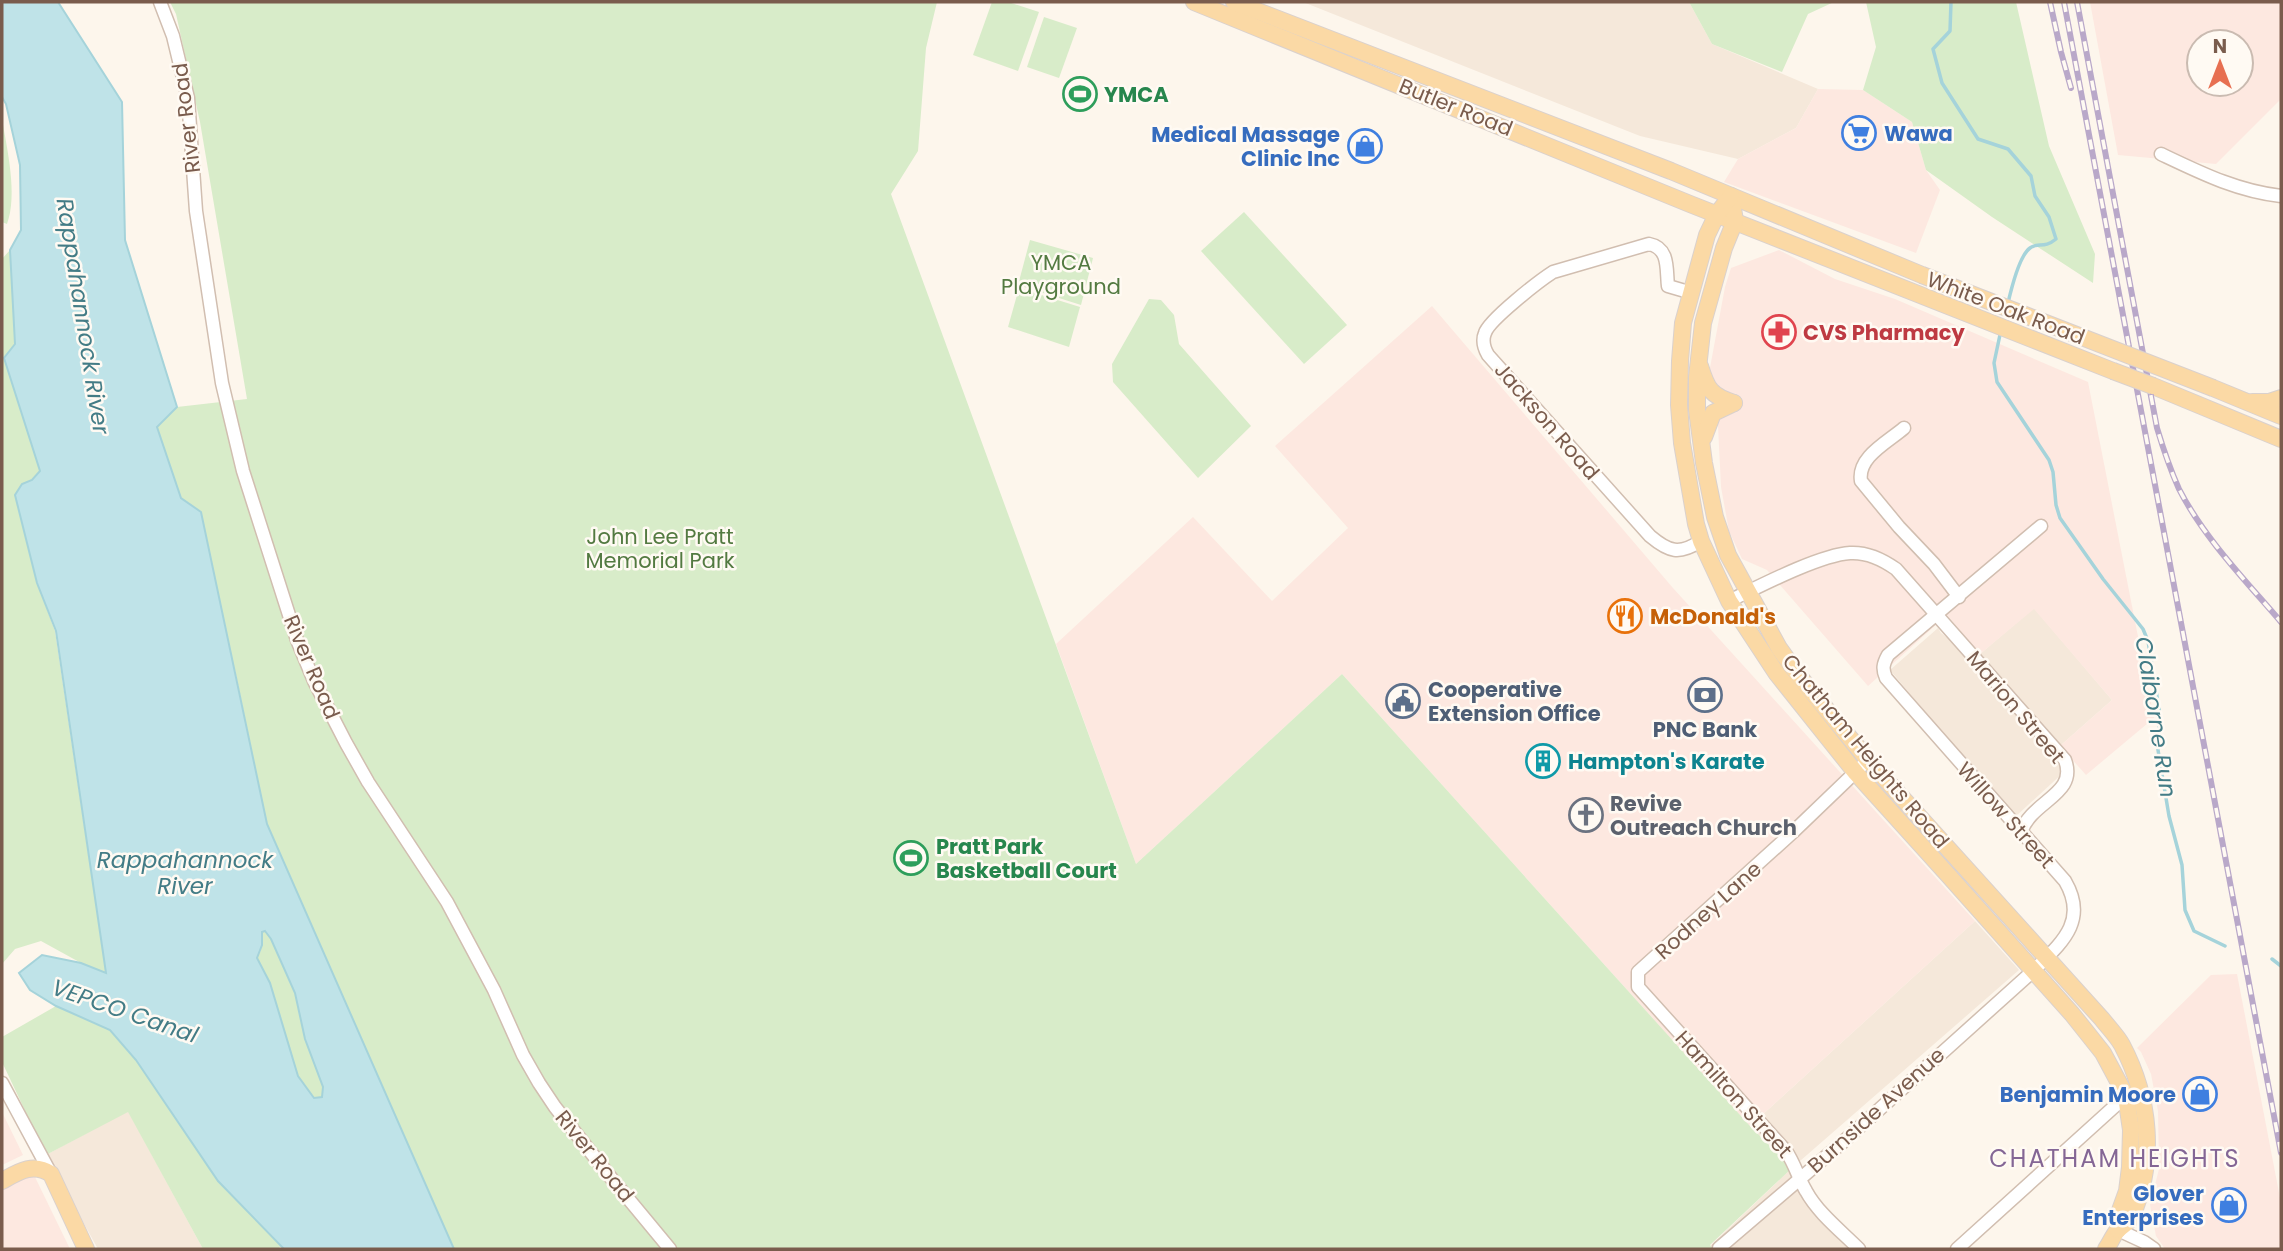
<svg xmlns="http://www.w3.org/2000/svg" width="2283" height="1251" font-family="Poppins,sans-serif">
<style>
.residential{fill:#f5e8da}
.commercial{fill:#fde8e0;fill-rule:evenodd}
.green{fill:#d8ecc9}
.water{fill:#bfe3e8;stroke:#a5d3da;stroke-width:2;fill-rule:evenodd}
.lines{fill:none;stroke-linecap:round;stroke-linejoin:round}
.stream{stroke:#a5d3da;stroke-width:3.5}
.minor-casing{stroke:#d1beb0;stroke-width:15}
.major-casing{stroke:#dad1cd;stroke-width:18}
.minor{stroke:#fff;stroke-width:12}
.major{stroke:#fbd9a5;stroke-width:16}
.rail-casing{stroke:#b9a8c9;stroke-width:6}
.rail{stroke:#fffaf3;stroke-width:3.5;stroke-dasharray:10;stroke-linecap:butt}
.major-bridge-casing{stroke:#dad1cd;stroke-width:18;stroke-linecap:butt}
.major-bridge{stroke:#fbd9a5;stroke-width:16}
.labels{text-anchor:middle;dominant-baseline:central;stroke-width:5;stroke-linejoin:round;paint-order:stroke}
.leisure-label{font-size:21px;font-weight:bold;fill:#27864d;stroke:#fffaf3;text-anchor:start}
.street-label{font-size:21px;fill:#7a5c4d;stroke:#fffaf3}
.shop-label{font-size:21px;font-weight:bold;fill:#366cbe;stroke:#fffaf3;text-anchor:end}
.park-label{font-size:21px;fill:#537a41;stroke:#fffaf3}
.health-label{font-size:21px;font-weight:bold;fill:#be3a42;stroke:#fffaf3;text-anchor:start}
.food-label{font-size:21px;font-weight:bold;fill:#c56008;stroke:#fffaf3;text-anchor:start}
.service-label{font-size:21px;font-weight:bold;fill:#4e5e75;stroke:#fffaf3;text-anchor:start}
.culture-label{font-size:21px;font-weight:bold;fill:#0d838f;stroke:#fffaf3;text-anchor:start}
.worship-label{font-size:21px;font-weight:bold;fill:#5b616d;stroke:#fffaf3;text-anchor:start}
.water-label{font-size:23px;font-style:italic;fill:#437c86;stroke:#fffaf3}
.quarter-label{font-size:24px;letter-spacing:2px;fill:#846695;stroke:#fffaf3}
</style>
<rect width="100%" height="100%" fill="#fdf6ec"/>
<g class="residential">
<polygon points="1303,2 1689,2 1712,44 1818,89 1796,128 1738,159 1640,136"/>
<polygon points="2034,608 2112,700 2060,746 1980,654"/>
<polygon points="1938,628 1941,633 1960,647 2064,772 2014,818 1890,670"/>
<polygon points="1975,921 2019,970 1792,1168 1803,1198 1853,1249 1713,1249 1710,1246 1792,1168 1750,1126"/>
<polygon points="128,1111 203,1249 98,1249 46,1155"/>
</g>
<g class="commercial">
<path d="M 2090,2 L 2281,2 L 2281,99 L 2216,164 L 2118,155 ZM 2199,42 L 2241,42 L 2241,84 L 2199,84 Z"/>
<polygon points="1818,89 1863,90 1912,122 1926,170 1940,190 1916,253 1724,182 1738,159 1796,128"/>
<polygon points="1779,250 1835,279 1895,299 2088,382 2154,718 2086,775 2060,746 2112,700 2034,609 1980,654 1947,615 1868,686 1767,570 1742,559 1729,531 1721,487 1716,385 1709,373 1725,287 1731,268"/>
<polygon points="1432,306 1673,588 1975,921 1750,1126 1342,674 1136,864 1056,644 1193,517 1272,601 1348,528 1275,446"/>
<polygon points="2237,974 2281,1203 2281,1249 2165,1249 2156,1236 2150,1205 2159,1169 2158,1111 2151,1074 2141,1052 2137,1048 2211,975"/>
<polygon points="2,1112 23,1155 2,1165"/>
<polygon points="33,1173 70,1249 2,1249 2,1190"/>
</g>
<g class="green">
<polygon points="170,2 937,2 926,48 918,151 891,194 1136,864 1342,674 1750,1126 1792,1168 1710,1245 1713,1249 454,1249 267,824 235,670 157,427 177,407 247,399 200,122 176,14"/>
<polygon points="992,2 1008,2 1039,12 1018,71 973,55"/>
<polygon points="1689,2 1834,2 1808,14 1782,72 1712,44"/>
<polygon points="1866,2 2016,2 2049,146 2095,254 2093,283 1992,217 1926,170 1912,122 1863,90 1876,47"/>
<polygon points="1044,17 1077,28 1059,78 1027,67"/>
<path d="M 2,119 C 7,149 18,195 7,224 L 2,222 Z"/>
<polygon points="1244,212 1347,325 1304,364 1201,251"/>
<polygon points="1030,240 1093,258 1081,305 1018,285"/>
<polygon points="10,250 15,344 40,471 32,480 22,484 15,495 37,583 55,631 106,973 81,963 41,941 15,949 2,964 2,259"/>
<polygon points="1019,288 1080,307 1069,347 1008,327"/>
<polygon points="1149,299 1161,300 1174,315 1179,344 1251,426 1198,478 1113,382 1112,364"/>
<path d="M 265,931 L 271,939 L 295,993 L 305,1039 L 323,1087 L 323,1097 L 313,1098 C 289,1075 282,1014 270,983 C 267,974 260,967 257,958 L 261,950 L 262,932 Z"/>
<polygon points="56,1006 110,1030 136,1059 218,1181 282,1246 277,1249 203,1249 128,1112 46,1155 2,1062 2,1037"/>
</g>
<path class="water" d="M 2,2 L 58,2 L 122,102 L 125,240 L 177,407 L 157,427 L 181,498 L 201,512 L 267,824 L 454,1249 L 284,1249 L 218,1181 L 136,1060 L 110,1030 L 56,1006 L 30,990 L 19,973 L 42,955 L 81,963 L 106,973 L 56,631 L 37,583 L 15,495 L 22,484 L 32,480 L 40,471 L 4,358 L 15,344 L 10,250 L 21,230 L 20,165 L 6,104 L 2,97 ZM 265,931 L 271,939 L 295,993 L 305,1039 L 323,1087 L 322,1097 L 314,1098 L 298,1076 L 270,983 L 257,958 L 262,945 L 262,932 Z"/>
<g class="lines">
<g class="stream">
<path d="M 1951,2 L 1950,31 L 1933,49 L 1942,83 L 1978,139 L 2008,149 L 2031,176 L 2035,196 L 2049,217 L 2056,239 C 2044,249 2038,242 2030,248 C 2019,256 2011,290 2008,303"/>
<polyline points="2001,330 1994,363 1997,382 2049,460 2053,472 2056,505 2060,518 2103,579 2143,629 2148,641 2160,715 2158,750 2169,816 2182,865 2185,910 2194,931 2225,946"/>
<polyline points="2272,959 2281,966"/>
</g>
<g class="minor-casing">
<g id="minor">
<polyline points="160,2 173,36 188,98 196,211 222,383 243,471 297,640 314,681 346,743 368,782 447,902 494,990 523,1055 539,1083 555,1107 612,1179 670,1249"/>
<path d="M 2161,154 C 2201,173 2237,191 2281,196"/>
<path d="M 1692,293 L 1668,286 C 1666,270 1670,248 1649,244 L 1553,272 C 1539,281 1489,320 1485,333 C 1482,340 1484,348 1488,355 L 1650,536 C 1669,552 1679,555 1701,541"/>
<path d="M 1904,428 C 1888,442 1857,457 1861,481 L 1899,527 L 1934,564 L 1959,597"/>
<path d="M 1729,601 C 1758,587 1819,555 1850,553 C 1867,552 1882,559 1896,569 L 2065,760 C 2078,795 2032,800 2021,832"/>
<polyline points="2,1083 51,1174"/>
<polyline points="2118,1230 2144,1242 2154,1249"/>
<path d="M 1719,1248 L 1843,1142 L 2033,971 C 2060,944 2089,922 2065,881 L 1886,678 C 1882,669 1883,664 1888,655 L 2041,526"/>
<path d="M 1859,1249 C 1841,1231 1818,1213 1806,1191 C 1798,1178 1795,1164 1786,1151 L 1638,987 L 1638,972 L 1793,832 L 1868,760"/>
<polyline points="1957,1249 2126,1096"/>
</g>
</g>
<g class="major-casing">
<g id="major">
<polyline points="1194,2 1690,204 2113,371"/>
<polyline points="1234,2 1671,171 1922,275"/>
<path d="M 1731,196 L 1735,221 L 1724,248 L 1703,323 L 1697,377 L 1697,410 L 1704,463 L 1715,517 L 1728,555 L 1779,648 L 1799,676 L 1868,760 L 2102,1019 C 2109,1028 2117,1036 2122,1045 C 2150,1098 2156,1160 2132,1216 C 2129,1223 2122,1225 2117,1231 C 2113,1236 2110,1243 2106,1249"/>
<polyline points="1731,196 1717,214 1707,235 1683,323 1680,361 1679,405 1682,443 1696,524 1701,541 1729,601 1777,674 1856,773 1949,876 2072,1014 2103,1053 2126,1096 2131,1130 2130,1167 2127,1191 2118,1216 2118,1230"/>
<path d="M 1700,366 C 1707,389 1711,396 1734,403"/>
<polyline points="2153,386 2281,439"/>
<polyline points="2213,388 2281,416"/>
<polyline points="2252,402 2269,402 2281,398"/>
<polyline points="1704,437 1713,413 1734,403"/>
<path d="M 2,1181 C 18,1172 33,1162 51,1174 L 86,1249"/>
</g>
</g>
<use href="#minor" class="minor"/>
<use href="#major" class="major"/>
<g class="rail-casing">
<g id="rail">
<polyline points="2050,2 2061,52 2071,88"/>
<polyline points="2064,2 2281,1153"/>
<path d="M 2077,2 L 2157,428 C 2163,448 2170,469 2179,489 C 2204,538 2246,581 2281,622"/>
</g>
</g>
<use href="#rail" class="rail"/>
<g class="major-bridge-casing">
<g id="major-bridge">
<polyline points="1922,275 2213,388"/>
<polyline points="2113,371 2153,386"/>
</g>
</g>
<use href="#major-bridge" class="major-bridge"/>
</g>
<defs>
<g id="stadium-ring" transform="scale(1.75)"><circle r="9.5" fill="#fffaf3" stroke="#2e9e5b" stroke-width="1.5"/><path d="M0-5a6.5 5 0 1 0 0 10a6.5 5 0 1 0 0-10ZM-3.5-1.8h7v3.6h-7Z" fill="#2e9e5b"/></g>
<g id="supermarket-ring" transform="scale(1.75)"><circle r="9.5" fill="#fffaf3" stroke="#3f7fe0" stroke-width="1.5"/><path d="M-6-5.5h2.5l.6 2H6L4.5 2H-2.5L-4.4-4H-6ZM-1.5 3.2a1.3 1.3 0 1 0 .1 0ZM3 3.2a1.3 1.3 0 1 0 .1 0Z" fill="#3f7fe0"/></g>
<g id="shop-ring" transform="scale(1.75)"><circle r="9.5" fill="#fffaf3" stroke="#3f7fe0" stroke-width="1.5"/><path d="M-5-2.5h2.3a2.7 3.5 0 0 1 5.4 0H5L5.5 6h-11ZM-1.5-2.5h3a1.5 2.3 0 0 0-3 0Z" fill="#3f7fe0"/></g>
<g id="pharmacy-ring" transform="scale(1.75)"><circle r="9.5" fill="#fffaf3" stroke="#e0444e" stroke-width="1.5"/><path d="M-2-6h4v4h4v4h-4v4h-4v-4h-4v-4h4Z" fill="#e0444e"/></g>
<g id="restaurant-ring" transform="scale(1.75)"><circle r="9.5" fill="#fffaf3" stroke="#e8710a" stroke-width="1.5"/><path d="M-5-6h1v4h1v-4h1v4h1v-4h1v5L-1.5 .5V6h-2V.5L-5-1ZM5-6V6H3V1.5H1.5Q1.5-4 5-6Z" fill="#e8710a"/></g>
<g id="bank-ring" transform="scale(1.75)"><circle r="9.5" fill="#fffaf3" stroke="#5c6f8a" stroke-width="1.5"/><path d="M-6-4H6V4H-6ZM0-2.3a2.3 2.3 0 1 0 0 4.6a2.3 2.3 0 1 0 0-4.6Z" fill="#5c6f8a"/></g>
<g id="civic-ring" transform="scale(1.75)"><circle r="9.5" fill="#fffaf3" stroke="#5c6f8a" stroke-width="1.5"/><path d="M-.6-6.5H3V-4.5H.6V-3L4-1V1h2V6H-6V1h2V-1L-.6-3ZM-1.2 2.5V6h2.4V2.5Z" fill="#5c6f8a"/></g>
<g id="building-ring" transform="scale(1.75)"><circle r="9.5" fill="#fffaf3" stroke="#0f9aa8" stroke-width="1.5"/><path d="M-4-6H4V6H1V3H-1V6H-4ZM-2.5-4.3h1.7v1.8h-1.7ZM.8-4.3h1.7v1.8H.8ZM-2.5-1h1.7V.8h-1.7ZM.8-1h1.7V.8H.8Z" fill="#0f9aa8"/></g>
<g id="church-ring" transform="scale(1.75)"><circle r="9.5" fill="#fffaf3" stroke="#6b7280" stroke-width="1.5"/><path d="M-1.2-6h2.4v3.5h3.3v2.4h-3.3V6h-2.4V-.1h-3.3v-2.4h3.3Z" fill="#6b7280"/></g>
</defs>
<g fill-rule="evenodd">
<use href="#stadium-ring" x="1080" y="94"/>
<use href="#supermarket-ring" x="1859" y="133"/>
<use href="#shop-ring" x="1365" y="146"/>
<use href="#pharmacy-ring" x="1779" y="332"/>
<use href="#restaurant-ring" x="1625" y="616"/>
<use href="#bank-ring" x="1705" y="695"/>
<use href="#civic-ring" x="1403" y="701"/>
<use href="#building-ring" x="1543" y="761"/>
<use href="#church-ring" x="1586" y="815"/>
<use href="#stadium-ring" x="911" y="858"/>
<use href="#shop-ring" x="2200" y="1094"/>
<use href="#shop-ring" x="2229" y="1205"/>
</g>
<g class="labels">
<g class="leisure-label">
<text x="1104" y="94">YMCA</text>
<text x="936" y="846">Pratt Park<tspan x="936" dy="24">Basketball Court</tspan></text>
</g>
<g class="street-label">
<text transform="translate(1456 107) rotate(22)">Butler Road</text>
<text transform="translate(186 118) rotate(-97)">River Road</text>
<text transform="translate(2006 308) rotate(21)">White Oak Road</text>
<text transform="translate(1547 421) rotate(49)">Jackson Road</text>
<text transform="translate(312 667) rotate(67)">River Road</text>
<text transform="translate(2016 707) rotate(50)">Marion Street</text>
<text transform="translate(1866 751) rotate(50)">Chatham Heights Road</text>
<text transform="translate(2006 815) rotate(48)">Willow Street</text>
<text transform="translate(1708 910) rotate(-42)">Rodney Lane</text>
<text transform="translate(1734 1094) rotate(48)">Hamilton Street</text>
<text transform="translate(1876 1110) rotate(-42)">Burnside Avenue</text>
<text transform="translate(595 1156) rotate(51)">River Road</text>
</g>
<g class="shop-label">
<text x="1884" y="133" text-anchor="start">Wawa</text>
<text x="1340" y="134">Medical Massage<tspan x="1340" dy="24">Clinic Inc</tspan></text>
<text x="2176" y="1094">Benjamin Moore</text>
<text x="2204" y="1193">Glover<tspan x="2204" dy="24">Enterprises</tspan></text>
</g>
<g class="park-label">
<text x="1061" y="262">YMCA<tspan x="1061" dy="24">Playground</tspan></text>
<text x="660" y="536">John Lee Pratt<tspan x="660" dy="24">Memorial Park</tspan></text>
</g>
<g class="health-label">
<text x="1803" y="332">CVS Pharmacy</text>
</g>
<g class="food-label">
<text x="1650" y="616">McDonald's</text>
</g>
<g class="service-label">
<text x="1428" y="689">Cooperative<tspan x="1428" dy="24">Extension Office</tspan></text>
<text x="1705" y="729" text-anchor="middle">PNC Bank</text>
</g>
<g class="culture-label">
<text x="1568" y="761">Hampton's Karate</text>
</g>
<g class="worship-label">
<text x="1610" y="803">Revive<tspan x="1610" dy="24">Outreach Church</tspan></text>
</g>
<g class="water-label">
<text transform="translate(83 316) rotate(81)">Rappahannock River</text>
<text transform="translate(2156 717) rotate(81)">Claiborne Run</text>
<text x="185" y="860">Rappahannock<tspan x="185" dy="26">River</tspan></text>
<text transform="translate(125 1011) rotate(19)">VEPCO Canal</text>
</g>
<g class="quarter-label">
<text x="2115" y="1158">CHATHAM HEIGHTS</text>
</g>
</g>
<rect width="2283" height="1251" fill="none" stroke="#7a5c4d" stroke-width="7"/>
<g transform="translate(2220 63)"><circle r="33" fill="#fffaf3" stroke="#cabbb1" stroke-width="2"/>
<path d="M0-5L12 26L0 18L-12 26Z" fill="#e76f51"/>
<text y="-10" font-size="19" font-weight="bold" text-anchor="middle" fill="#7a5c4d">N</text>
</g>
</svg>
